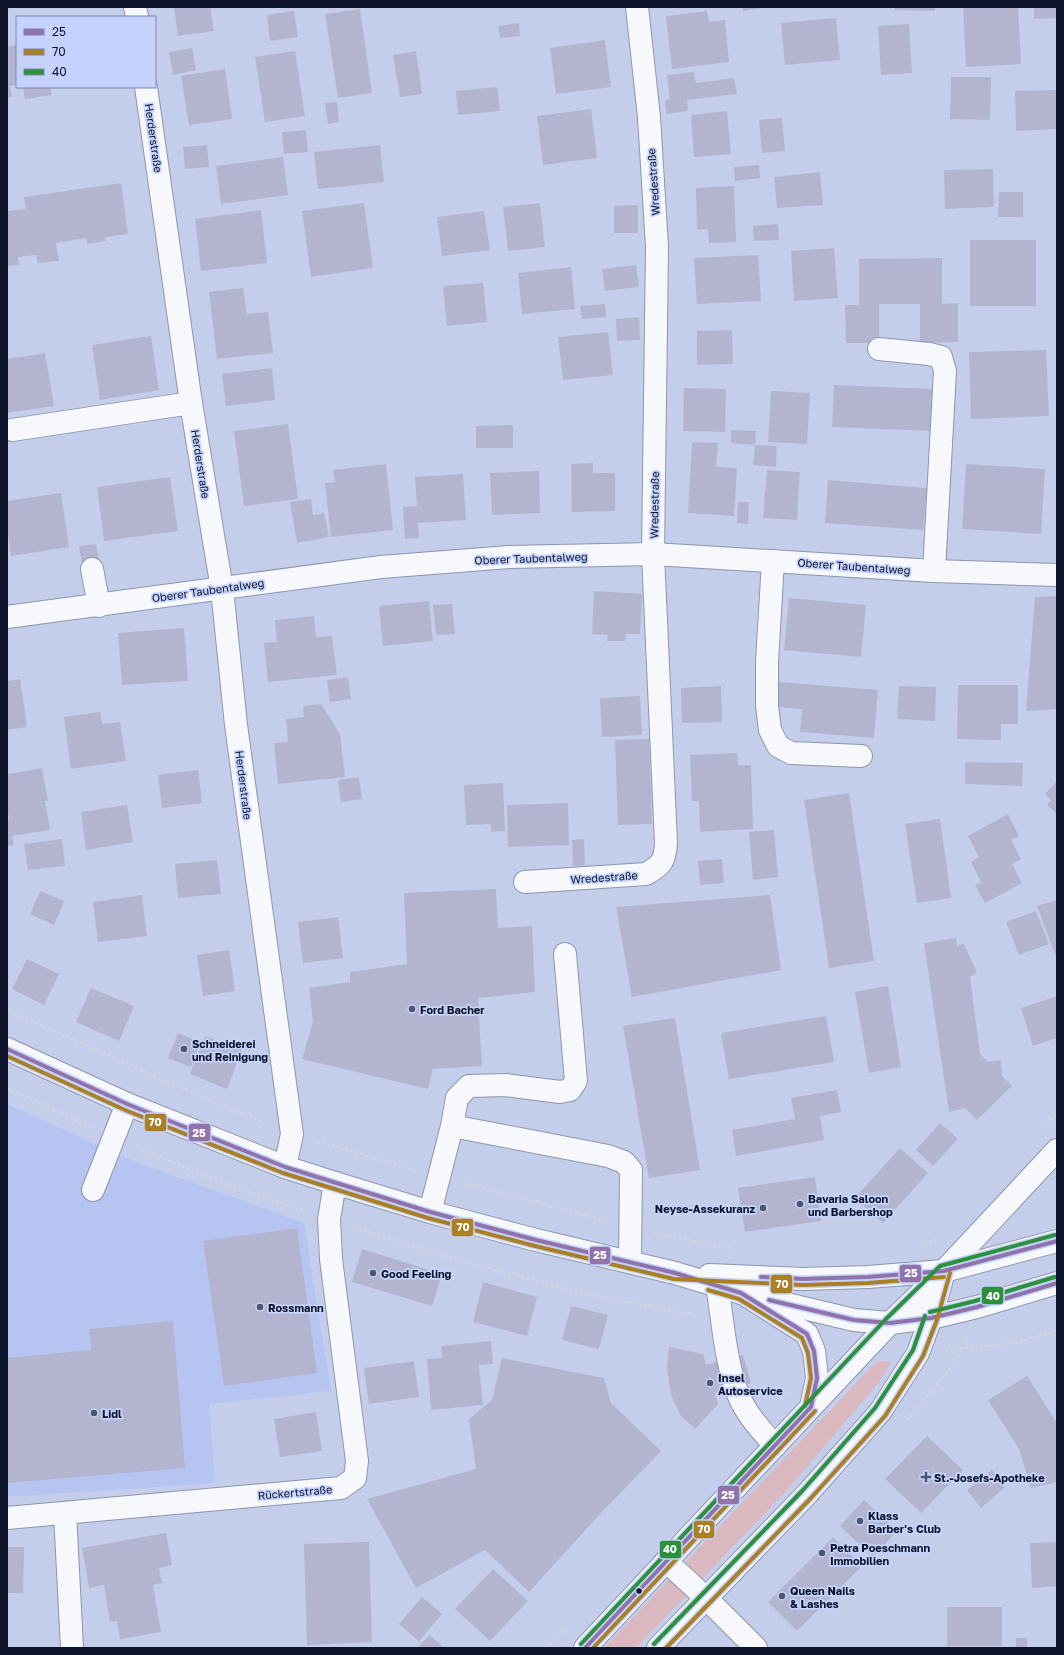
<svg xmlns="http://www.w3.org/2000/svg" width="1064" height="1655" font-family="'Golos Text',sans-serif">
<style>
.built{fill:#b5c4f1}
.green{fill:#d9b9bf}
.building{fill:#b3b5d0}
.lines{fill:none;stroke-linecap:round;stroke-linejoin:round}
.minor-casing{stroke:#8e96ae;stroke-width:24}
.major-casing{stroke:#8e96ae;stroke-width:24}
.path{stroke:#d0d4dd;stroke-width:2.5;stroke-dasharray:3 2;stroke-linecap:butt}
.minor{stroke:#f6f8fc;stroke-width:22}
.major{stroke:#f6f8fc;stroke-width:22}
.bus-1-casing{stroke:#c5d3fc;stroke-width:7}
.bus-2-casing{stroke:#c5d3fc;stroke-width:7}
.bus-3-casing{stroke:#c5d3fc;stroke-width:7}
.bus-1{stroke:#9073ab;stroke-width:4}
.bus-2{stroke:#ab7f24;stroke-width:4}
.bus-3{stroke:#2c903c;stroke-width:4}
.poi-dot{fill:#4e556f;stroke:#c5d3fc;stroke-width:1.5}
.bus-dot{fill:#0e142c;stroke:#c5d3fc;stroke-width:1.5}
.labels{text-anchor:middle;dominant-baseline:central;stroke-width:3.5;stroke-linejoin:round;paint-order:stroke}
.street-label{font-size:11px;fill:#0e142c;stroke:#c5d3fc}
.poi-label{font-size:11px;font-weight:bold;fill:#0e142c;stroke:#c5d3fc;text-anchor:start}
.line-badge{stroke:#c5d3fc;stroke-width:1.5}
.badge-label{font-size:11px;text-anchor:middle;font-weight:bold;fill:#fff}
</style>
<rect width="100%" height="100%" fill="#c4ceeb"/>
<polygon class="built" points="7,1104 133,1161 304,1223 331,1391 209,1404 215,1483 7,1497"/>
<polygon class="green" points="877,1361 891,1362 880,1381 789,1488 636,1648 604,1648"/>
<g class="building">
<polygon points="174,7 210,7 214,31 178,36"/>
<polygon points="743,7 762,7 762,8 743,11"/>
<polygon points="895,7 935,7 935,11 895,10"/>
<polygon points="963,7 1018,7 1021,64 966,67"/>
<polygon points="1034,7 1057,7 1057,18 1034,19"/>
<polygon points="360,9 372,93 338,98 325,14"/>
<polygon points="294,11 298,37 270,41 267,15"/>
<polygon points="707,11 709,22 725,20 729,62 672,69 666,16"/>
<polygon points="836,18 840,60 785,65 781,23"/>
<polygon points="519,23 520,36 500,38 498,26"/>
<polygon points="909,24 912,73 881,75 878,26"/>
<polygon points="605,40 611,87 556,94 550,48"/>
<polygon points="17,45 17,85 10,86 12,97 7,98 7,47"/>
<polygon points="192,48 196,70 173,75 169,52"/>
<polygon points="295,51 305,116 265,122 255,57"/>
<polygon points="416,51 422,94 400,97 393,55"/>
<polygon points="225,69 232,119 189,125 181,76"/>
<polygon points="694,72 696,83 734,78 737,94 687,100 688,111 666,114 665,100 670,99 667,75"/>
<polygon points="951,77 991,77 990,120 950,119"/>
<polygon points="23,87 50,87 52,95 25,99"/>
<polygon points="497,87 500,111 458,115 456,91"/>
<polygon points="1056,90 1057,129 1016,131 1015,91"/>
<polygon points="337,102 339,122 328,124 325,103"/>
<polygon points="591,109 597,158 543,165 537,116"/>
<polygon points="727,111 731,154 694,157 691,115"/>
<polygon points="782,118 785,151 762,153 759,120"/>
<polygon points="306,130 308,152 284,154 282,132"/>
<polygon points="207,145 209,167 185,169 183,147"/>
<polygon points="380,145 384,182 318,189 314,152"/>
<polygon points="283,157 288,195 221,204 216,166"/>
<polygon points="759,165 760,178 735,181 734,167"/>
<polygon points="993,169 994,207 945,209 944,170"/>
<polygon points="820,172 823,205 777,208 774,177"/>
<polygon points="121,183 128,234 105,237 106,241 87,244 86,238 56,243 59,261 38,263 36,255 18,257 19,265 7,266 7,211 26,209 24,197"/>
<polygon points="734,186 736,242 709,243 708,229 697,230 696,188"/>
<polygon points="999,192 1023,192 1023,217 998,217"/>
<polygon points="364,203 373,268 311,277 302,211"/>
<polygon points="540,203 545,247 508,251 503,207"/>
<polygon points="638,205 638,233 614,233 614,206"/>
<polygon points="261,210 267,263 201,271 195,219"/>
<polygon points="484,211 490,250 442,256 437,217"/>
<polygon points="778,224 779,240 754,241 753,226"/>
<rect x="970" y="240" width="66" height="66"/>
<polygon points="834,248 838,298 794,301 791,251"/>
<polygon points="758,255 761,301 697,304 694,258"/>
<polygon points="942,258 942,304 958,303 958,342 920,343 920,304 879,304 879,343 846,343 845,305 859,305 859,259"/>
<polygon points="636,265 639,287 605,291 602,269"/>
<polygon points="571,267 575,309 522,314 518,273"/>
<polygon points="483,283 487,322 447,326 443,286"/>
<polygon points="243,288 247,314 268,312 273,353 217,359 209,292"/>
<polygon points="605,304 606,317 582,319 580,306"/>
<polygon points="639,317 640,340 617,341 616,319"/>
<polygon points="732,330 733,364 697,365 697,331"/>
<polygon points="608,332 613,375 563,380 558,337"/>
<polygon points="151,336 159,390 100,400 92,345"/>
<polygon points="1046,350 1049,416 971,419 969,352"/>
<polygon points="45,353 54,406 7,413 7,359"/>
<polygon points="272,368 275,400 226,406 222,374"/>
<polygon points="834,385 933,389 931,431 832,427"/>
<polygon points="684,388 726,389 725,432 683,431"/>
<polygon points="771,391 810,393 807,444 768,442"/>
<polygon points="288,424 298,499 244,506 234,431"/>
<polygon points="513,425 513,448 476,448 476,426"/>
<polygon points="731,430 756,431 755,445 731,443"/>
<polygon points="692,442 718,443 716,467 737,468 734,516 688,513"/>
<polygon points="755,445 777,446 776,467 753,465"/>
<polygon points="593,463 593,473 615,473 615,511 572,512 571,464"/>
<polygon points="386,464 393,530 331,537 325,483 335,482 333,470"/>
<polygon points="966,464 1045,469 1041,534 962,529"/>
<polygon points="767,470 800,472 797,520 763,518"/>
<polygon points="539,471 540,513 492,515 490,473"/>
<polygon points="463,474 466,520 418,523 419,538 405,539 403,507 417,506 415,477"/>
<polygon points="170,477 178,531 104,541 97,487"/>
<polygon points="828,480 927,488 923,530 825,523"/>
<polygon points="61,493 69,547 11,556 7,527 7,501"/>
<polygon points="311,499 313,515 324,513 329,537 297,543 290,502"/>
<polygon points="738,502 749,502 748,524 737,523"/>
<polygon points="96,544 100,567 83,570 79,546"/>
<polygon points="594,591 642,594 640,634 626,634 625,641 607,641 608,635 592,634"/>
<polygon points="1057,596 1057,709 1026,711 1035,597"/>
<polygon points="789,598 866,605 861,657 784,650"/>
<polygon points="429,601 433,641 383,646 379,606"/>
<polygon points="452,604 455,634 436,635 433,605"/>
<polygon points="314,616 316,637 332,636 337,675 268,682 264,643 277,642 275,620"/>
<polygon points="184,628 188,681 122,685 118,633"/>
<polygon points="348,677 351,699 330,702 327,680"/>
<polygon points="20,679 27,727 7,730 7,681"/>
<polygon points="779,682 878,690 874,738 800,732 802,709 777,707"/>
<polygon points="958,685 1018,685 1018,724 1001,724 1001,740 957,739"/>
<polygon points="721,686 722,722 682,723 681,688"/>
<polygon points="899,686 936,687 935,721 897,719"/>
<polygon points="640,696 642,735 602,737 600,698"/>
<polygon points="321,704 340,734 345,777 278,784 274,743 288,742 286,719 304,717 303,706"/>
<polygon points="100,712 102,724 120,722 126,761 71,769 64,717"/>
<polygon points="649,739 652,824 618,825 615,740"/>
<polygon points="737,753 738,765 751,765 753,829 700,832 699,801 692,801 690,755"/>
<polygon points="965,762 1023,763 1022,786 965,784"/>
<polygon points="42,768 48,801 45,801 50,830 12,836 14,845 7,846 7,820 9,820 7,806 7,774"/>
<polygon points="198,770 202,803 162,808 158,775"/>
<polygon points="359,777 362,799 341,802 338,780"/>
<polygon points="1057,781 1057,814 1047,805 1051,800 1045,794"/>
<polygon points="503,783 505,831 491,832 491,824 466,825 464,785"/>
<polygon points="849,793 874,961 829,968 804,800"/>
<polygon points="568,803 569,845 508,847 507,805"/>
<polygon points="127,805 133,842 86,850 81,812"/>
<polygon points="1008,814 1019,836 1011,840 1021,859 1012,864 1022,883 985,903 975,885 981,882 971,862 979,857 968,836"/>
<polygon points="940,819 951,898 917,903 905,824"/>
<polygon points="774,830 778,877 753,880 749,832"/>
<polygon points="62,839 65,866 28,870 24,844"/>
<polygon points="584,839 585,865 573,866 572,840"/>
<polygon points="722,859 724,883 700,885 698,861"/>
<polygon points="217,860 221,894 178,898 175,864"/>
<polygon points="496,889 498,928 532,926 535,992 478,998 482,1066 433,1069 428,1089 302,1059 313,1022 309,988 350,982 350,972 407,964 404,893"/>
<polygon points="40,891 64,901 54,925 30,914"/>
<polygon points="142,895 147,936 98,942 93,902"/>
<polygon points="770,895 781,970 632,997 616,907"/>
<polygon points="1057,900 1057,956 1056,957 1037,906"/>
<polygon points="1036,911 1049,944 1019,955 1006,922"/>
<polygon points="338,917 343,958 303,963 298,922"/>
<polygon points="956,938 957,946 964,944 977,973 970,977 980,1054 988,1062 1001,1060 1002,1076 1012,1086 977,1120 965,1108 949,1112 924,943"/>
<polygon points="229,950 235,991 203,996 197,955"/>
<polygon points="27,959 59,974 44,1005 12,989"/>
<polygon points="888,986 901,1067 869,1073 855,992"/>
<polygon points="91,988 134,1006 119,1041 76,1022"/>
<polygon points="1057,996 1057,1038 1033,1046 1021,1008"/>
<polygon points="826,1016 834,1062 729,1079 721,1033"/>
<polygon points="675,1018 700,1170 649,1178 623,1026"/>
<polygon points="178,1033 201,1042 191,1067 168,1058"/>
<polygon points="205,1036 242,1050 227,1089 190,1074"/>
<polygon points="837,1090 841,1112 820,1116 824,1140 736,1156 732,1130 795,1119 791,1098"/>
<polygon points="940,1123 958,1139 933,1166 916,1150"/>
<polygon points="900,1148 928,1173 883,1223 855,1198"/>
<polygon points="815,1177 821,1221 745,1232 738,1188"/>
<polygon points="297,1228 317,1373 224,1386 203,1241"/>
<polygon points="362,1249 442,1274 432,1306 352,1282"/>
<polygon points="483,1282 537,1297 527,1336 473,1322"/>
<polygon points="571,1306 608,1315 599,1349 562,1340"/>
<polygon points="173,1321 185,1468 7,1483 7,1358 91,1350 89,1329"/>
<polygon points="491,1341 493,1364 479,1365 483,1405 431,1410 427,1359 442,1358 441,1346"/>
<polygon points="669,1347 703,1354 706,1365 743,1355 751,1383 715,1393 718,1404 695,1429 681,1416 671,1395 667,1368"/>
<polygon points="502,1358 604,1378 611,1403 661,1451 601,1513 529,1592 485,1550 416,1588 367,1499 476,1469 469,1419 492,1400"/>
<polygon points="414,1361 419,1397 369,1404 364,1368"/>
<polygon points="1027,1376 1057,1423 1057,1482 1031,1488 1019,1449 988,1400"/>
<polygon points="316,1412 322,1451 280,1457 274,1419"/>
<polygon points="927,1436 963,1470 921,1513 885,1479"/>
<polygon points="992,1470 1005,1487 981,1508 967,1490"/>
<polygon points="864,1500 897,1531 873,1557 840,1526"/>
<polygon points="166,1533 172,1565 159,1568 162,1583 153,1585 161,1632 120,1639 117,1621 110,1622 104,1585 89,1588 82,1548"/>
<polygon points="833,1537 862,1566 797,1631 768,1602"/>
<polygon points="369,1542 372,1642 307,1645 304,1544"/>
<polygon points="1057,1542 1057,1586 1032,1588 1030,1543"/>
<polygon points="7,1547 24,1547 23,1593 7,1593"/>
<polygon points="493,1569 528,1601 490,1641 455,1609"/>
<polygon points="422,1597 442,1614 419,1641 399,1624"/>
<rect x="947" y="1607" width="55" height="39"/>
<polygon points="430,1635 444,1648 417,1648"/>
<rect x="1016" y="1638" width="11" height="10"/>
</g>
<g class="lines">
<g class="minor-casing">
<g id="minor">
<polyline points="135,7 137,17"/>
<polyline points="146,87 191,403 222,589 236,725 292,1134 285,1167"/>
<polyline points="879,349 929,354 941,357 945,371 934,571"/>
<polyline points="12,430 191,403"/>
<polyline points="773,561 767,662 767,706 770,730 778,746 791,753 861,756"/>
<polyline points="92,569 99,606"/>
<polyline points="7,617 381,567 509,557 653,554 934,571 1057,575"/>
<path d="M 525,882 L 646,874 C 662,865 665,861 666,843 L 653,554 L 657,247 L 649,117 L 637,7"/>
<polyline points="452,1126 457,1098 469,1086 505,1085 560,1092 570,1090 576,1081 565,954"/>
<polyline points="93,1190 127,1104"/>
<polyline points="430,1212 452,1126 608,1156 624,1162 631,1170 630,1262"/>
<path d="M 717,1286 C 723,1320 725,1361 738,1394 C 746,1414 761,1430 775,1446"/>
<polyline points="747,1296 807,1334 814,1351 817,1378 811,1407"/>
<polyline points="65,1513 72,1648"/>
<polyline points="7,1518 341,1488 355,1478 357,1461 331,1259 329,1219 335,1183"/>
<polyline points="666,1561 706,1598 756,1648"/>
<polyline points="585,1648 890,1323 944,1271 1057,1150"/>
<polyline points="658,1648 807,1494 880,1412 918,1353 931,1318 944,1272"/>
</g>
</g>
<g class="major-casing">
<g id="major">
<polyline points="7,1049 127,1104 285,1167 335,1183 430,1212 536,1240 675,1273 741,1293 854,1320 890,1323 931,1318 977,1307 1057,1283"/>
<polyline points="709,1275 803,1279 868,1277 944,1271 1057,1241"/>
</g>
</g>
<g class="path">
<polyline points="7,1010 220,1105 265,1123"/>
<polyline points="7,1088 91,1127"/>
<polyline points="1044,1127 1057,1113"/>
<polyline points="317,1141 415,1170"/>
<polyline points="136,1147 220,1182 305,1211"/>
<polyline points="463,1183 605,1220"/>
<polyline points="354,1227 457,1260 584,1293 697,1316"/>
<polyline points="654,1233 736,1249"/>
<polyline points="925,1246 938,1238"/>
<polyline points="945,1350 1015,1343 1057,1330"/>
<polyline points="782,1399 788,1390"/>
<path d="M 907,1420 C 928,1396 958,1364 968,1335"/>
<polyline points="547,1648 566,1628"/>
</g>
<use href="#minor" class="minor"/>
<use href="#major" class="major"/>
<g class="bus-1-casing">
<g id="bus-1">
<polyline points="7,1049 127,1104 285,1167 430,1212 536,1240 675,1273 741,1293 807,1334 814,1351 817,1378 811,1407 585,1648"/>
<polyline points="761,1277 803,1279 868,1277 944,1271 1057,1241"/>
<polyline points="769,1300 854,1320 890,1323 931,1318 977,1307 1057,1283"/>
</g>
</g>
<g class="bus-2-casing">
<g id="bus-2">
<polyline points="7,1056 125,1110 283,1173 428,1218 535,1246 674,1279 803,1285 868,1283 944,1277"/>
<polyline points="708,1290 739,1299 802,1338 808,1353 811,1378 805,1406"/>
<polyline points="593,1648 815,1411"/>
<polyline points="666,1648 811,1498 885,1416 923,1356 937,1320 950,1273"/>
</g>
</g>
<g class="bus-3-casing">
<g id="bus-3">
<polyline points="930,1312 975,1301 1055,1277"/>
<polyline points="581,1644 886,1319 940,1266 1055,1235"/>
<polyline points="654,1644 803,1490 875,1408 913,1350 925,1316"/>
</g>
</g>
<use href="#bus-1" class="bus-1"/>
<use href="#bus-2" class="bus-2"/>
<use href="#bus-3" class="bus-3"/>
</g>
<g class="poi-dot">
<circle cx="412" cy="1009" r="4"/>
<circle cx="184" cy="1049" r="4"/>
<circle cx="800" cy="1204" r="4"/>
<circle cx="763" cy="1208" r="4"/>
<circle cx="373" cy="1273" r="4"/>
<circle cx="260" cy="1307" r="4"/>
<circle cx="710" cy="1383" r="4"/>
<circle cx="94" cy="1413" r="4"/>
<path d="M924 1471h4v4h4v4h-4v4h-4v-4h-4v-4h4z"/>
<circle cx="860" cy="1521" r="4"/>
<circle cx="822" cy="1553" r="4"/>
<circle cx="782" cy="1596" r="4"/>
</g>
<circle class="bus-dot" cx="639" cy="1591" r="3.5"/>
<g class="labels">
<g class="street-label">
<text transform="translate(154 138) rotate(82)">Herderstraße</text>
<text transform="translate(653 182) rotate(-94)">Wredestraße</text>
<text transform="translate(201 464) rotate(81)">Herderstraße</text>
<text transform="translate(654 505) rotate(-89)">Wredestraße</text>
<text transform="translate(531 558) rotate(-2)">Oberer Taubentalweg</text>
<text transform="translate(854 566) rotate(4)">Oberer Taubentalweg</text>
<text transform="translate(208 590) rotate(-8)">Oberer Taubentalweg</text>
<text transform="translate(244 785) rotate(83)">Herderstraße</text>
<text transform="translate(604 877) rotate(-4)">Wredestraße</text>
<text transform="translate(295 1492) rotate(-5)">Rückertstraße</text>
</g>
<g class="poi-label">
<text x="420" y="1009">Ford Bacher</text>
<text x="192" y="1043">Schneiderei<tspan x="192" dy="13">und Reinigung</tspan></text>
<text x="808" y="1198">Bavaria Saloon<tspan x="808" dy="13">und Barbershop</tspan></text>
<text x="755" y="1208" text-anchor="end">Neyse-Assekuranz</text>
<text x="381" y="1273">Good Feeling</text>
<text x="268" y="1307">Rossmann</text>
<text x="718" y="1377">Insel<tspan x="718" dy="13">Autoservice</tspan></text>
<text x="102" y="1413">Lidl</text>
<text x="934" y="1477">St.-Josefs-Apotheke</text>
<text x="868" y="1515">Klass<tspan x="868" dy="13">Barber's Club</tspan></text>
<text x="830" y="1547">Petra Poeschmann<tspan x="830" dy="13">Immobilien</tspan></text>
<text x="790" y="1590">Queen Nails<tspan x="790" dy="13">&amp; Lashes</tspan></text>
</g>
</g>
<g class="line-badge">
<rect x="144" y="1113" width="23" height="19" rx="4" fill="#ab7f24"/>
<rect x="188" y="1123" width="23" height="19" rx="4" fill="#9073ab"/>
<rect x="451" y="1218" width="23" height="19" rx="4" fill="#ab7f24"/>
<rect x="589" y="1246" width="22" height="19" rx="4" fill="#9073ab"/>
<rect x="899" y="1264" width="23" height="19" rx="4" fill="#9073ab"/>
<rect x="770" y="1274" width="23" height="20" rx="4" fill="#ab7f24"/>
<rect x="981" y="1286" width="23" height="19" rx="4" fill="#2c903c"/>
<rect x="717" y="1485" width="23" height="20" rx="4" fill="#9073ab"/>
<rect x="693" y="1520" width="22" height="19" rx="4" fill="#ab7f24"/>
<rect x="659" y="1540" width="23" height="19" rx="4" fill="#2c903c"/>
</g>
<g class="badge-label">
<text x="155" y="1126">70</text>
<text x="199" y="1137">25</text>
<text x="463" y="1231">70</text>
<text x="600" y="1259">25</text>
<text x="911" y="1277">25</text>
<text x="782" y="1288">70</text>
<text x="993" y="1300">40</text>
<text x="728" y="1499">25</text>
<text x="704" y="1533">70</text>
<text x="670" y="1553">40</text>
</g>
<rect width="1064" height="1655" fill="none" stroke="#0e142c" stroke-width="16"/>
<rect x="16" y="16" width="140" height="72" fill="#c5d3fc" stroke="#7c87a9"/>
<rect x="24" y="29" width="20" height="6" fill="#9073ab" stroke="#7c87a9"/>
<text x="52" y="36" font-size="12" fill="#0e142c">25</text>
<rect x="24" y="49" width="20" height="6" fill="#ab7f24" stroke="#7c87a9"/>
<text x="52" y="56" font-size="12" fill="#0e142c">70</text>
<rect x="24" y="69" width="20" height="6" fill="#2c903c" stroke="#7c87a9"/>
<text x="52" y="76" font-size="12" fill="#0e142c">40</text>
</svg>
